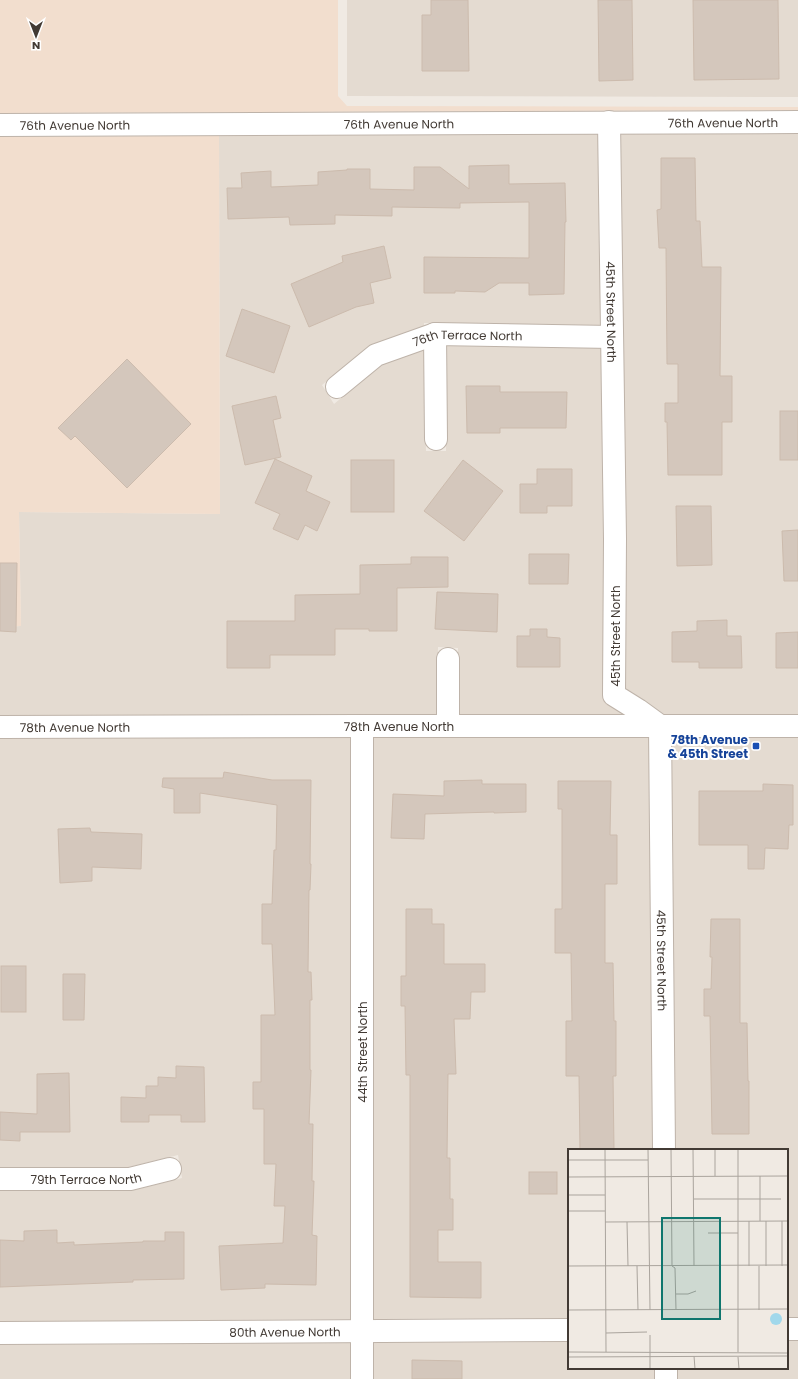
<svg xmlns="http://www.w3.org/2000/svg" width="798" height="1379" font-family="Poppins,sans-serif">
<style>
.residential{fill:#e4dbd1}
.commercial{fill:#f2dece}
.building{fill:#d4c7bc;stroke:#ccbbad}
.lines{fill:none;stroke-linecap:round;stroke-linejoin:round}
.minor-casing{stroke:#beb3a9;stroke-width:24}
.minor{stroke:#fff;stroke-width:22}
.transit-dot{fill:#1a4fb4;stroke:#fff;stroke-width:1.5}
.labels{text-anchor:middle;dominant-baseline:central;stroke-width:4;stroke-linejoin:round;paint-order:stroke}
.street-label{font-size:12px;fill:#423a34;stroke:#fff}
.transit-label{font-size:12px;font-weight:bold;fill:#164399;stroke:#fff;text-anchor:end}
.inset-road{fill:none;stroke:#aaa49d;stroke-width:1}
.view{fill:#0f766e;fill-opacity:0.15;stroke:#0f766e;stroke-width:2}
.inset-edge{fill:none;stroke:#423a34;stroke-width:2}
</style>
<rect width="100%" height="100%" fill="#f0eae3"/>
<g class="residential">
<polygon points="347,0 798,0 798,97 347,96"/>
<polygon points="798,133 798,715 663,714 644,700 625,688 620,134"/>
<polygon points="599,134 602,325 424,323 424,326 370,345 322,385 334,404 381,365 424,350 426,451 446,451 445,346 602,348 604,539 604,695 610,706 624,714 458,715 458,648 438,647 437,715 0,715 0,627 21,626 19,512 220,514 219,136"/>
<polygon points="352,737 351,1319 0,1322 0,1190 130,1191 182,1178 178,1155 129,1167 0,1167 0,739"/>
<polygon points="373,737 650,738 654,1150 569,1150 569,1318 372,1319"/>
<polygon points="670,738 798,738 798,1318 787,1318 787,1150 674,1150"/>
<polygon points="787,1341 798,1341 798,1379 676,1379 676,1368 787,1368"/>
<polygon points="569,1342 569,1368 655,1368 656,1379 372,1379 372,1343"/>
<polygon points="351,1343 351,1379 0,1379 0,1345"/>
</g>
<g class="commercial">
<polygon points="0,0 338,0 338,96 347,106 798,107 798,110 0,113"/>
<polygon points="354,135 219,136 220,514 19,512 21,626 0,627 0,137"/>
</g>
<g class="building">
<polygon points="431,0 468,0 469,71 422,71 422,15 431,15"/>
<polygon points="598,0 632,0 633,80 599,81"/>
<polygon points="693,0 778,0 779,79 694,80"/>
<polygon points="661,158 695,158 696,221 700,221 702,267 721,267 720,376 732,376 732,422 722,422 722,475 668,475 667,422 665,422 665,403 678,403 678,364 667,364 666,248 659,248 657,210 661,209"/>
<polygon points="509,165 509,184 565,183 566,222 565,222 564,294 529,295 529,283 499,283 485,292 455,291 455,293 424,293 424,257 529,258 529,202 460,203 460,208 392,207 392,216 335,215 335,224 290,225 289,217 228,219 227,188 242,188 241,173 271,171 271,187 318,185 318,172 347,170 347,169 370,169 370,189 414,190 414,167 440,167 469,189 469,166"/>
<polygon points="384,246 391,278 370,283 374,303 356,307 309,327 291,284 343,262 342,256"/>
<polygon points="242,309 290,326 274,373 226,356"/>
<polygon points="127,359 191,424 127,488 75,436 71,440 58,428"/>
<polygon points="466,386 500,386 500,392 567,392 566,428 500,428 500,433 467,433"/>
<polygon points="276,396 281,418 273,420 281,457 245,465 232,406"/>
<rect x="780" y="411" width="18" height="49"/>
<polygon points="275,459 312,476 306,491 330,502 317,531 305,525 298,540 273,529 280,514 255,503"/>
<rect x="351" y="460" width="43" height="52"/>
<polygon points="463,460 503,491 464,541 424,511"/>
<polygon points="537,469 572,469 572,506 547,506 547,513 520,513 520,484 537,484"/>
<polygon points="676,506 711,506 712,565 677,566"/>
<polygon points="798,530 798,581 784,581 782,531"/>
<polygon points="529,554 569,554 568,584 529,584"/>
<polygon points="411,557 448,557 448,587 397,588 397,631 369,631 369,629 335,629 335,655 270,655 270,668 227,668 227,621 295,621 295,595 360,594 360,565 411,564"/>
<polygon points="0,563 17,563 16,632 0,631"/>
<polygon points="437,592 498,594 497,632 435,629"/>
<polygon points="727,620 727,636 741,636 742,668 699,668 699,662 672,662 672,632 697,631 697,621"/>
<polygon points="530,629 547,629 547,637 560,638 560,667 517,667 517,636 530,636"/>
<polygon points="798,632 798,668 776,668 776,633"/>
<polygon points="224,772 272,780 311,780 310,864 311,864 310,890 309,890 308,972 311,972 312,1000 310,1000 310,1070 311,1070 309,1124 313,1124 312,1181 314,1181 312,1235 317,1236 316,1285 265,1284 265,1288 221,1290 219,1246 283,1243 285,1206 274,1206 276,1164 264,1164 264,1109 253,1109 253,1082 261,1082 261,1015 275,1015 272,944 262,944 262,904 272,904 274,850 276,850 277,805 200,793 200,813 174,813 174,789 162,787 163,778 223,778"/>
<polygon points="482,780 482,784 526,784 526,812 494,813 494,812 425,814 424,839 391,838 393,794 444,796 444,781"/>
<polygon points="558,781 611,781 610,835 617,835 617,884 605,884 605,963 613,963 614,1021 616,1021 616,1076 613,1076 614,1150 580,1150 579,1076 566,1076 566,1021 572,1021 571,953 555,953 555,909 562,909 562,809 558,809"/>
<polygon points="763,784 793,785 793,825 789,825 788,849 765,848 764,869 748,869 748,845 699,845 699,791 763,791"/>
<polygon points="90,828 91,832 142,834 141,869 92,867 92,881 60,883 58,829"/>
<polygon points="406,909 432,909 432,924 444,924 444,964 485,964 485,992 471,992 470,1019 454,1019 456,1074 448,1074 447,1158 450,1158 450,1199 453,1199 453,1230 438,1230 438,1262 481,1262 481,1298 410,1297 410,1075 406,1075 405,1006 401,1006 401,976 406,976"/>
<polygon points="711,919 740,919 740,1023 747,1023 748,1081 749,1081 749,1134 712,1134 710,1016 704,1016 704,989 711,989 712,957 710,957"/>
<rect x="1" y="966" width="25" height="46"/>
<polygon points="63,974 85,974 84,1020 63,1020"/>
<polygon points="176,1066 204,1067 205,1122 181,1122 181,1115 149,1115 149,1122 121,1122 121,1097 146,1098 146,1086 158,1086 158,1077 176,1078"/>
<polygon points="69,1073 70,1132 20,1132 20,1141 0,1140 0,1112 37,1114 37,1074"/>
<rect x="529" y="1172" width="28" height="22"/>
<polygon points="57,1230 57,1243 74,1242 74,1245 143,1242 143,1241 165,1241 165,1232 184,1232 184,1279 133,1280 133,1282 0,1287 0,1240 24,1241 24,1231"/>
<polygon points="412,1360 462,1361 462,1379 412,1379"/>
</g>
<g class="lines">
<g class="minor-casing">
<g id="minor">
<path id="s1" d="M 609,122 L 615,539 L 614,695 L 638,710 L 660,726 L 664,1150"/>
<path id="s2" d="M 0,125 L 798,122"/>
<polyline points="435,334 436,439"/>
<path id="s3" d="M 337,387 L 376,355 L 435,334 L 612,337"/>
<polyline points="448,726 448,659"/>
<path id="s4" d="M 0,727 L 362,726 L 798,726"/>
<path id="s5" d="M 0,1179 L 130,1179 L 170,1169"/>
<polyline points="787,1329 798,1329"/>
<path id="s6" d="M 0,1333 L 569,1330"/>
<polyline points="666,1368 666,1379"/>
<polyline points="362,1379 362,726"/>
</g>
</g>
<use href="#minor" class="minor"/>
</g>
<rect class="transit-dot" x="752" y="742" width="8" height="8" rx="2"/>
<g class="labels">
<g class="street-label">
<text stroke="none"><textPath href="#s2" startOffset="723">76th Avenue North</textPath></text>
<text stroke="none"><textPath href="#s2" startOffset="399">76th Avenue North</textPath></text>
<text stroke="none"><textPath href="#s2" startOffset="75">76th Avenue North</textPath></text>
<text stroke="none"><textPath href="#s1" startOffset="190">45th Street North</textPath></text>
<text stroke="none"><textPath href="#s3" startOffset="145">76th Terrace North</textPath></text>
<text transform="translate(615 636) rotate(-90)">45th Street North</text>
<text stroke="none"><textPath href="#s4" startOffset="399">78th Avenue North</textPath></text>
<text stroke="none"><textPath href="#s4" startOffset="75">78th Avenue North</textPath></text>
<text stroke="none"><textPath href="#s1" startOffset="863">45th Street North</textPath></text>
<text transform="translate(362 1052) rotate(-90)">44th Street North</text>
<text stroke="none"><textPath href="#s5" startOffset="86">79th Terrace North</textPath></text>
<text stroke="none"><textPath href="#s6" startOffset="285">80th Avenue North</textPath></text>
</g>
<g class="transit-label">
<text x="748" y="739">78th Avenue<tspan x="748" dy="14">&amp; 45th Street</tspan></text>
</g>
</g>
<g transform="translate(568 1149)">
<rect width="220" height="220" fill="#f0eae3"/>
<path d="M202 170a6 6 0 1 1 12 0a6 6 0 1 1-12 0Z" fill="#a1d8eb"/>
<path class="inset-road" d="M 37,0 L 38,203M 80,0 L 82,161M 103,0 L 104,117 L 107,119 L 108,161M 125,0 L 126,117M 147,0 L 147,27M 170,0 L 170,203M 0,11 L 80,11M 192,27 L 192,72M 0,28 L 220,27M 0,46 L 37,46M 126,50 L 213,50M 0,62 L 37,62M 181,72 L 181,117M 198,72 L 198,117M 37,73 L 220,72M 59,73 L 60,117M 140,84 L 170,84M 0,117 L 220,116M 69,117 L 70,161M 191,117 L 191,161M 214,117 L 214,72M 108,145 L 120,145 L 128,142M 0,161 L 220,160M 38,184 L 79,183M 82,186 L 82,220M 0,203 L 220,204M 126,207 L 127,220M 0,208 L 220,207M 170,208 L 171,220"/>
<path class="view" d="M 94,69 L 152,69 L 152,170 L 94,170 Z"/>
<rect width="220" height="220" class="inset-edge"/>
</g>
<g transform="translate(36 36) rotate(180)" stroke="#ffffff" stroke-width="3" paint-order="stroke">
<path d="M0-3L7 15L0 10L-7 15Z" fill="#423a34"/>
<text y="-6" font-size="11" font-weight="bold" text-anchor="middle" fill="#423a34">N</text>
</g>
</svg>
